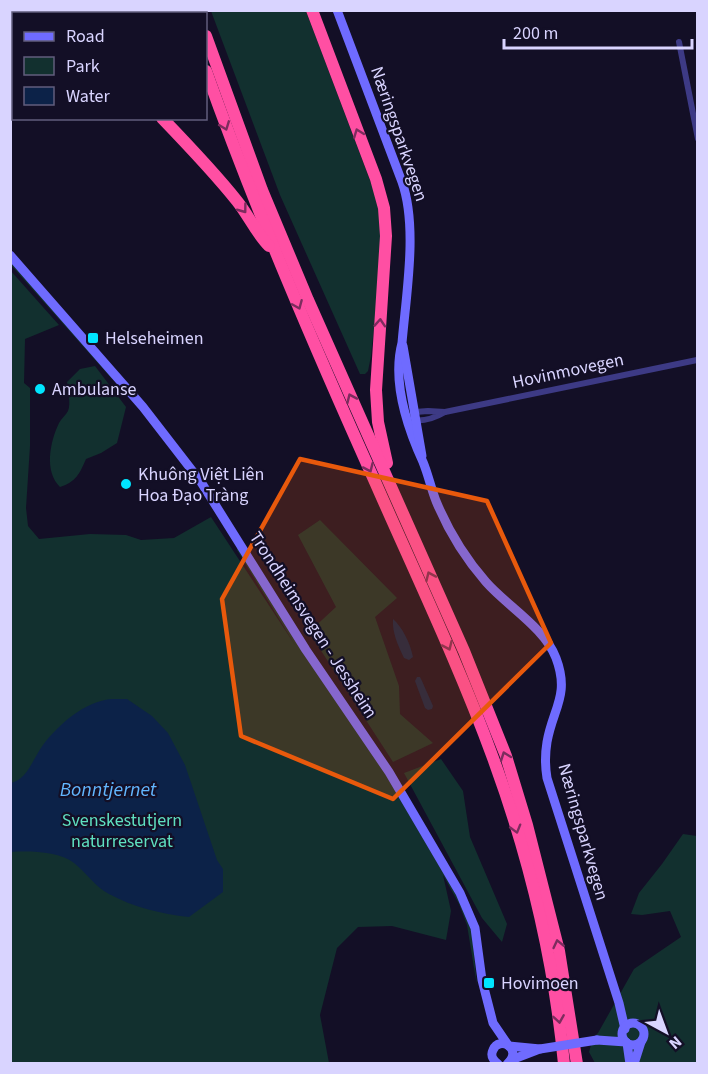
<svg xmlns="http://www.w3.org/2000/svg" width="708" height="1074" font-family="'Source Sans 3',sans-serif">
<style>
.green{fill:#12302f}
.water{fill:#0c2248}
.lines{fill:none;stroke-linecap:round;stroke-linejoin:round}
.street{stroke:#3d3a85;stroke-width:6}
.secondary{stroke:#6f6bff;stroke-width:9}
.highway{stroke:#ff4fa3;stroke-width:12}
.secondary-bridge{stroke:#6f6bff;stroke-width:9}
.oneway{stroke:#7d2c5e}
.marked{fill:#e8590c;fill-opacity:0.2;stroke:#e8590c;stroke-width:4.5;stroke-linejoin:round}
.poi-dot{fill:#00e5ff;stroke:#130f26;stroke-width:2}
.labels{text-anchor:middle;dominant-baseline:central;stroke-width:4.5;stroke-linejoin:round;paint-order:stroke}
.street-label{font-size:18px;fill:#d9d4ff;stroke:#130f26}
.poi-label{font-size:18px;fill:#d9d4ff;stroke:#130f26;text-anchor:start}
.park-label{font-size:18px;fill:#5fe0c0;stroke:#130f26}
.water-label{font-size:20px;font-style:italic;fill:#62b6ff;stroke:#130f26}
</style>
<rect width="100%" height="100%" fill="#130f26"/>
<g class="green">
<path d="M 211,11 L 306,11 L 377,199 C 387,250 376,304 371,356 L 368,371 L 365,374 L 360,374 L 280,195 Z"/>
<polygon points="10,261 112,377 112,379 11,265"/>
<polygon points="10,270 59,325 25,339 24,383 30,388 30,446 26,508 28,526 39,539 90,534 126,535 141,540 174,538 211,517 295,645 237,550 237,547 369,746 454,891 464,910 472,933 477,986 467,925 459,904 443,875 451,911 446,940 392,926 358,927 337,948 320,1015 329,1063 11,1063"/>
<path d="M 95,366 L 126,407 L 117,443 L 101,453 L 86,459 C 80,473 76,482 60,487 C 44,471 50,442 59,423 C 61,419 66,415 68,411 C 71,404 68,390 67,382 L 80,369 Z"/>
<polygon points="320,520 397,598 375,617 399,686 400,714 433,743 393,762 309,632 336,607 298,535"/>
<polygon points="441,759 463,791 470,837 507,924 502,942 482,918 404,773"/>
<polygon points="683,834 697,836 697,1063 595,1063 589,1052 593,1038 598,1033 634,969 681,937 670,911 642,915 631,914 639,893 662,864"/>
</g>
<g class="water">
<path d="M 393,619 C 402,627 410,642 413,657 L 409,660 L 404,658 C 398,645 392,633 393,619 Z"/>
<polygon points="417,677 420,677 422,681 433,706 432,709 428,710 425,708 415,681"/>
<path d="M 111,699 L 127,699 L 152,716 L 168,733 L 185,765 L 217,860 L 223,869 L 223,892 L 189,917 C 161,914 133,907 109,894 C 95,887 86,872 74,863 C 59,851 29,851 11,852 L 11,783 C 28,779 33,758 43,745 C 59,724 84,702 111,699 Z"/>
</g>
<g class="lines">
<g class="street">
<polyline points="679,42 698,139"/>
<path d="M 428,411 L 445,412 C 433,419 421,423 408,419 L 415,412 Z"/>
<polyline points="445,412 697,360"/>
</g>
<g class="secondary">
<path d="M 337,10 L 402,182 C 418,227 406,295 402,343 C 392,381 407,427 423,462 C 428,474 431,488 436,501 C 448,530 465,558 486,582 C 507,606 545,628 556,658 C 570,695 553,708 547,742 C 545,754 545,766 547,778 L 619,1003 L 625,1029"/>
<polyline points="10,255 143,407 201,482 306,650 389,772 460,893 475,928 482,980 493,1023 508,1045"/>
<polyline points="403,346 422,456"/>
<circle cx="633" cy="1034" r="11"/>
<polyline points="597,1040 626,1042"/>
<polyline points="627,1043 630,1064"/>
<polyline points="509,1046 540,1049"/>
<polyline points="511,1060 537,1050"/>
<path d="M 498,1064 C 493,1060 490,1056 493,1050 C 499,1035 524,1049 507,1064"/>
<polyline points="634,1064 641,1042"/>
</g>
<g class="highway">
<polyline points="184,10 185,14"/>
<polyline points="196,10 198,14"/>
<polyline points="312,10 376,179 384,208 386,236 376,390 378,422 387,463"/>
<polyline points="115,14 116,10"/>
<polyline points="206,36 262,190 308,300 464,651 506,756 527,825 559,951 577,1064"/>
<path d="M 206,71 C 256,211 315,348 376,484 C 416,575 459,665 493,758 C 529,856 554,960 564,1064"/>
<polyline points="10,77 14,77"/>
<path d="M 162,118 C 188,145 214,172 237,201 C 249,216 256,233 269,246"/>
</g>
<polyline class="secondary-bridge" points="540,1049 597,1040"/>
</g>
<defs><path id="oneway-chevron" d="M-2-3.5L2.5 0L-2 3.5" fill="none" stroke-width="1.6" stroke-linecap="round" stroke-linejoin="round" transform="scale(1.5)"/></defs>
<g class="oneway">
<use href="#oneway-chevron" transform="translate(225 126) rotate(69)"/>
<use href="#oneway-chevron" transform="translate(358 133) rotate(-111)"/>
<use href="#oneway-chevron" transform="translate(243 209) rotate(53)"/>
<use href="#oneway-chevron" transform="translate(298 305) rotate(67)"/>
<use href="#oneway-chevron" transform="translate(380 323) rotate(-86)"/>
<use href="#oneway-chevron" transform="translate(351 398) rotate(-114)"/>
<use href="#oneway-chevron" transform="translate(369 468) rotate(66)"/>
<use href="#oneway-chevron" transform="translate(430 576) rotate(-114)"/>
<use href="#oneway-chevron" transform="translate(448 646) rotate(66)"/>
<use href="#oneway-chevron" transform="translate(505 756) rotate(-110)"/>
<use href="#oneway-chevron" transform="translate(516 829) rotate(74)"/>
<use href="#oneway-chevron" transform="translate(558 944) rotate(-103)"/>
<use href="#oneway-chevron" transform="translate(559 1019) rotate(81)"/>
</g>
<path class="marked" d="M 300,459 L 487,501 L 551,643 L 393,799 L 241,736 L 222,599 Z"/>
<g class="poi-dot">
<rect x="87" y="332" width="12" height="12" rx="3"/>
<circle cx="40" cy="389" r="6"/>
<circle cx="126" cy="484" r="6"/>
<rect x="483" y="977" width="12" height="12" rx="3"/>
</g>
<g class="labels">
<g class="street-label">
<text transform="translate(399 134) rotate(71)">Næringsparkvegen</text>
<text transform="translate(568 371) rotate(-12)">Hovinmovegen</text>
<text transform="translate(313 625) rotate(57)">Trondheimsvegen - Jessheim</text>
<text transform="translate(583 832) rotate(74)">Næringsparkvegen</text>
</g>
<g class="poi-label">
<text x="105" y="338">Helseheimen</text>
<text x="52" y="389">Ambulanse</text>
<text x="138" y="474">Khuông Việt Liên<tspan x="138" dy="21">Hoa Đạo Tràng</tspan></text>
<text x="501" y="983">Hovimoen</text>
</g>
<g class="park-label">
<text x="122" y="820">Svenskestutjern<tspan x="122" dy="21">naturreservat</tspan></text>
</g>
<g class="water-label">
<text x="108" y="790">Bonntjernet</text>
</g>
</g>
<rect width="708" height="1074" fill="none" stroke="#d9d4ff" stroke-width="24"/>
<rect x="12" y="12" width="195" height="108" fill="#130f26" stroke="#625e7d" stroke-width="1.5"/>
<rect x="24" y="32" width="30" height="9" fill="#6f6bff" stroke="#625e7d" stroke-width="1.5"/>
<text x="66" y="42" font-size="18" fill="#d9d4ff">Road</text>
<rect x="24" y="57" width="30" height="18" fill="#12302f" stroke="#625e7d" stroke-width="1.5"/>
<text x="66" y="72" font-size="18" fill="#d9d4ff">Park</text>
<rect x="24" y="87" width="30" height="18" fill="#0c2248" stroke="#625e7d" stroke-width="1.5"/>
<text x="66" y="102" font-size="18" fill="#d9d4ff">Water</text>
<g transform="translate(666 1032) rotate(139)" stroke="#130f26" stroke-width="4.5" paint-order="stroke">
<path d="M0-4.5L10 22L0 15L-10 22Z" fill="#d9d4ff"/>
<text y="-9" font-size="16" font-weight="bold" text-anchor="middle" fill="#d9d4ff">N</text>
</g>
<path d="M504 39v9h188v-9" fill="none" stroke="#d9d4ff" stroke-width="3"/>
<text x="513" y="39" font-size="18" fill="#d9d4ff" stroke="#130f26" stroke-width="4.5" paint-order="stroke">200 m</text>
</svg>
